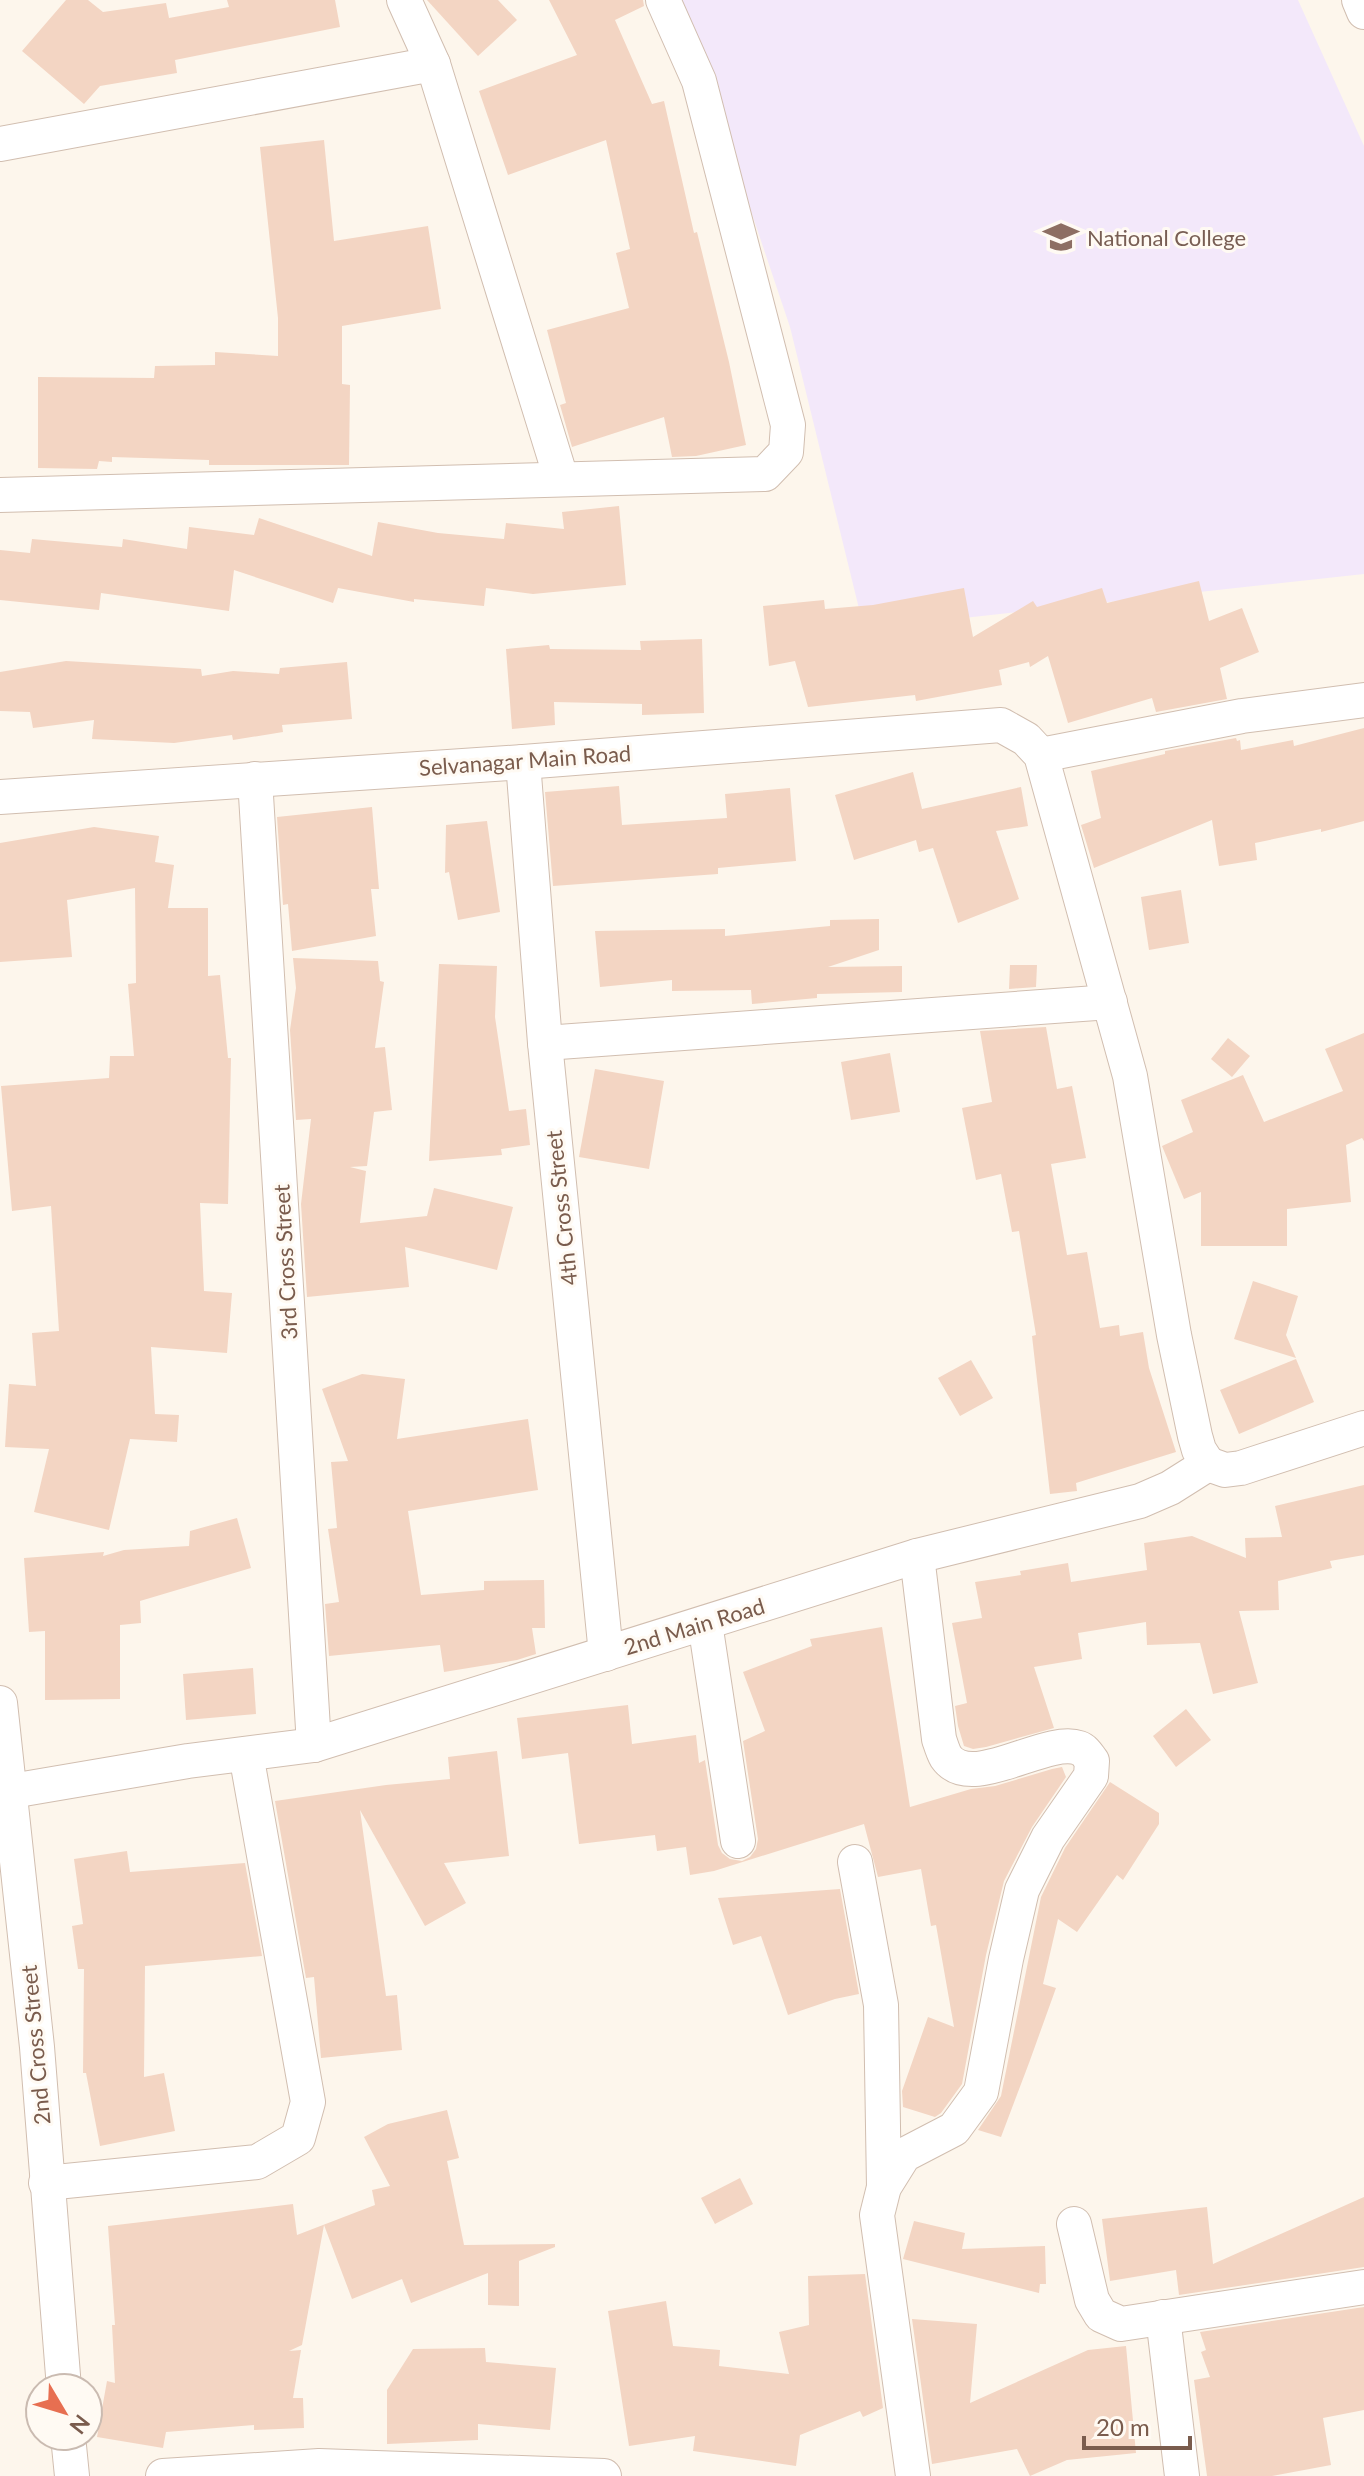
<svg xmlns="http://www.w3.org/2000/svg" width="1364" height="2476" font-family="Lato,sans-serif">
<style>
.education{fill:#f3e8fa}
.building{fill:#f3d5c3}
.lines{fill:none;stroke-linecap:round;stroke-linejoin:round}
.minor-casing{stroke:#d1beb0;stroke-width:36}
.minor{stroke:#fff;stroke-width:34}
.labels{text-anchor:middle;dominant-baseline:central;stroke-width:6;stroke-linejoin:round;paint-order:stroke}
.education-label{font-size:22px;fill:#785e54;stroke:#fffaf3;text-anchor:start}
.street-label{font-size:22px;fill:#7a5c4d;stroke:#fffaf3}
</style>
<rect width="100%" height="100%" fill="#fdf6ec"/>
<polygon class="education" points="680,0 1298,0 1364,146 1364,574 864,629 790,327"/>
<g class="building">
<polygon points="66,0 88,0 103,12 166,3 169,18 229,7 227,0 335,0 340,27 175,60 177,73 100,86 84,104 22,51"/>
<polygon points="427,0 498,0 517,20 478,56"/>
<polygon points="549,0 643,0 644,6 615,20 652,104 664,101 694,233 697,232 729,362 746,445 696,456 672,457 664,417 572,447 560,405 566,403 547,330 629,308 616,253 630,249 606,140 508,175 479,91 577,55"/>
<polygon points="324,140 334,241 428,226 441,309 342,326 342,384 350,385 349,465 209,465 209,460 112,457 112,462 99,461 97,469 38,468 38,377 154,378 155,366 215,365 215,352 278,356 278,318 260,147"/>
<polygon points="619,506 626,585 533,594 486,588 484,606 414,599 414,602 338,588 333,603 234,570 229,611 101,593 99,610 0,600 0,550 30,553 32,539 122,547 123,539 187,549 189,527 254,535 259,518 372,556 378,522 438,533 504,539 506,523 564,529 562,512"/>
<polygon points="1199,581 1209,621 1242,608 1259,652 1220,668 1227,699 1156,712 1152,698 1068,723 1048,656 1030,667 1029,662 999,670 1002,685 916,701 915,695 808,707 795,661 769,666 763,606 824,600 825,609 873,605 964,588 973,637 1033,601 1037,607 1102,588 1107,603"/>
<polygon points="702,639 704,713 642,715 642,704 554,702 555,725 512,729 506,649 549,645 550,649 641,650 640,641"/>
<polygon points="66,661 201,669 202,676 233,671 279,674 280,668 347,662 352,719 282,725 283,732 233,740 232,735 174,743 92,739 94,720 33,728 30,712 0,711 0,672"/>
<polygon points="1364,728 1364,821 1321,832 1321,829 1255,843 1257,860 1219,866 1212,820 1094,868 1081,825 1101,818 1091,771 1165,754 1165,751 1236,738 1237,741 1240,740 1241,750 1293,740 1294,746"/>
<polygon points="913,772 922,809 1021,787 1028,826 996,831 1019,899 958,923 933,848 919,852 916,840 854,860 835,795"/>
<polygon points="619,786 622,825 727,818 725,794 790,788 796,861 718,868 718,874 553,886 545,792"/>
<polygon points="372,807 379,889 371,889 376,936 292,951 288,904 283,905 277,817"/>
<polygon points="487,821 500,912 458,920 449,872 445,873 446,825"/>
<polygon points="94,827 159,836 155,862 174,865 168,908 208,908 208,976 220,975 228,1058 231,1058 228,1204 200,1203 204,1291 232,1293 227,1353 151,1347 155,1414 179,1415 177,1442 130,1439 109,1530 34,1512 49,1449 5,1447 9,1384 36,1386 32,1333 59,1331 51,1206 12,1211 1,1086 109,1078 110,1056 134,1056 128,984 136,983 135,888 67,900 72,957 0,962 0,843"/>
<polygon points="1181,890 1189,943 1149,950 1141,897"/>
<polygon points="879,919 879,950 828,967 902,966 902,992 817,994 817,998 752,1004 751,990 672,991 672,980 600,987 595,931 725,929 725,936 830,926 830,920"/>
<polygon points="293,958 378,961 380,981 384,982 375,1048 385,1047 392,1110 374,1112 367,1166 350,1167 366,1171 360,1223 427,1216 434,1188 513,1207 497,1270 405,1247 409,1287 307,1297 301,1204 311,1119 296,1120 290,1030 296,988"/>
<polygon points="439,964 497,966 495,1017 509,1111 526,1109 530,1145 501,1149 502,1155 429,1161"/>
<polygon points="1010,965 1037,965 1036,987 1009,989"/>
<polygon points="1046,1027 1057,1089 1072,1086 1086,1158 1051,1164 1067,1255 1087,1252 1100,1328 1119,1325 1120,1336 1143,1332 1149,1368 1176,1452 1076,1483 1077,1491 1050,1494 1032,1336 1036,1335 1019,1231 1012,1232 1001,1174 976,1180 962,1108 992,1102 980,1031"/>
<polygon points="1364,1033 1364,1141 1362,1138 1346,1145 1351,1202 1287,1209 1287,1246 1201,1246 1201,1192 1184,1199 1162,1146 1193,1132 1181,1100 1243,1075 1264,1122 1343,1091 1325,1049"/>
<polygon points="1228,1038 1250,1056 1232,1077 1211,1059"/>
<polygon points="890,1053 900,1112 851,1120 841,1062"/>
<polygon points="595,1069 664,1081 649,1169 579,1157"/>
<polygon points="1253,1281 1298,1296 1286,1335 1296,1358 1234,1339"/>
<polygon points="1296,1359 1314,1402 1239,1434 1220,1390"/>
<polygon points="971,1360 993,1398 960,1416 938,1378"/>
<polygon points="362,1374 405,1379 397,1439 528,1419 538,1490 408,1511 421,1595 484,1590 484,1581 544,1580 545,1628 532,1628 536,1654 517,1660 444,1672 440,1645 329,1656 325,1604 339,1602 328,1529 337,1528 331,1462 348,1461 322,1389"/>
<polygon points="1364,1485 1364,1555 1330,1561 1332,1568 1278,1581 1279,1610 1239,1611 1258,1683 1213,1694 1200,1643 1147,1645 1146,1622 1078,1633 1082,1659 1034,1667 1054,1728 986,1747 973,1749 964,1746 958,1726 955,1706 967,1703 952,1623 982,1618 975,1582 1021,1575 1020,1571 1068,1563 1071,1582 1147,1570 1144,1543 1192,1536 1246,1558 1245,1538 1282,1537 1275,1506"/>
<polygon points="237,1518 251,1568 140,1601 141,1623 120,1625 120,1699 45,1700 45,1631 29,1632 24,1558 104,1552 103,1556 124,1550 189,1546 190,1531"/>
<polygon points="882,1627 910,1807 971,1789 995,1786 1052,1769 1062,1767 1066,1777 1032,1827 1004,1881 986,1955 962,2084 941,2113 935,2117 903,2107 902,2091 928,2017 954,2027 936,1925 931,1926 921,1869 878,1877 864,1824 714,1871 690,1875 686,1847 657,1851 655,1835 579,1844 568,1753 522,1759 517,1718 628,1705 632,1744 696,1735 699,1763 705,1760 718,1845 722,1853 730,1859 742,1861 750,1857 756,1849 758,1839 743,1741 765,1731 743,1672 812,1646 810,1639"/>
<polygon points="253,1668 256,1714 186,1720 183,1674"/>
<polygon points="1186,1709 1211,1740 1176,1767 1153,1736"/>
<polygon points="497,1751 509,1856 444,1863 466,1903 425,1926 360,1810 386,1996 397,1995 402,2050 321,2058 314,1977 306,1978 275,1801 386,1785 450,1779 448,1757"/>
<polygon points="1110,1782 1159,1813 1159,1824 1123,1880 1117,1875 1077,1932 1058,1919 1043,1984 1056,1988 1029,2063 1001,2137 978,2130 1001,2096 1041,1897 1065,1848"/>
<polygon points="127,1851 130,1872 245,1863 262,1956 145,1966 144,2077 164,2073 175,2131 100,2146 86,2073 83,2073 84,1969 78,1969 72,1926 83,1924 74,1859"/>
<polygon points="840,1889 859,1994 835,1999 788,2015 761,1936 733,1945 718,1898"/>
<polygon points="447,2110 459,2158 447,2161 464,2245 555,2244 555,2247 519,2261 519,2306 488,2305 488,2273 411,2303 402,2279 352,2299 324,2225 302,2345 289,2351 301,2350 293,2398 303,2398 304,2428 254,2430 254,2425 166,2432 163,2448 97,2437 107,2381 115,2383 112,2325 115,2325 108,2226 293,2204 297,2235 375,2205 372,2190 390,2186 364,2137 388,2124"/>
<polygon points="740,2178 753,2204 715,2224 701,2198"/>
<polygon points="1364,2197 1364,2267 1179,2295 1176,2270 1110,2281 1102,2219 1207,2207 1213,2264"/>
<polygon points="914,2221 965,2233 962,2249 1045,2246 1046,2284 1040,2284 1039,2293 903,2259"/>
<polygon points="865,2274 883,2408 863,2417 860,2411 800,2435 796,2466 693,2451 695,2436 629,2446 608,2311 666,2301 673,2346 720,2350 719,2366 789,2374 779,2332 809,2325 808,2276"/>
<polygon points="1364,2307 1364,2410 1323,2418 1331,2465 1272,2476 1207,2476 1194,2380 1210,2377 1201,2352 1206,2350 1200,2332"/>
<polygon points="912,2319 977,2324 970,2403 1088,2350 1126,2346 1136,2453 1067,2460 1030,2476 1017,2449 932,2464"/>
<polygon points="485,2348 486,2362 556,2368 550,2430 478,2424 478,2440 387,2444 387,2390 413,2349"/>
</g>
<g class="lines">
<g class="minor-casing">
<g id="minor">
<polyline points="1359,0 1364,12"/>
<polyline points="433,64 561,478"/>
<polyline points="0,144 433,64 404,0"/>
<polyline points="0,495 765,474 786,452 788,425 699,81 663,0"/>
<polyline points="1041,755 1242,716 1364,700"/>
<polyline points="523,762 545,1043 606,1654"/>
<polyline points="255,779 314,1745"/>
<polyline points="0,797 523,762 1001,725 1026,739 1041,755 1130,1076 1174,1335 1195,1436 1199,1450 1208,1464"/>
<polyline points="545,1043 1110,1002"/>
<polyline points="1208,1464 1225,1470 1241,1468 1364,1428"/>
<polyline points="705,1623 738,1841"/>
<polyline points="0,1703 37,2047 64,2388"/>
<polyline points="0,1793 188,1761 314,1745 917,1556 1140,1501 1170,1488 1208,1464"/>
<polyline points="855,1862 881,2005 884,2187"/>
<polyline points="46,2183 257,2162 298,2138 308,2102 246,1754"/>
<polyline points="1074,2224 1092,2300 1101,2315 1121,2324 1364,2287"/>
<polyline points="1163,2317 1182,2476"/>
<polyline points="68,2436 72,2476"/>
<polyline points="163,2476 319,2466 604,2476"/>
<path d="M 913,2476 L 877,2215 L 884,2187 L 904,2155 L 954,2129 L 981,2092 L 1006,1959 L 1022,1890 L 1048,1838 L 1091,1776 L 1092,1761 C 1088,1756 1085,1750 1079,1748 C 1045,1736 971,1793 946,1757 C 943,1752 941,1745 939,1739 L 917,1556"/>
</g>
</g>
<use href="#minor" class="minor"/>
</g>
<defs>
<g id="university-bare" transform="scale(2.76)"><path d="M0-5L7-2L0 1L-7-2ZM-4 1L0 2.5L4 1V4Q0 6-4 4Z" fill="#8d6e63" stroke="#fffaf3" stroke-width="2.5" paint-order="stroke"/></g>
</defs>
<g fill-rule="evenodd">
<use href="#university-bare" x="1061" y="237"/>
</g>
<g class="labels">
<g class="education-label">
<text x="1087" y="237">National College</text>
</g>
<g class="street-label">
<text transform="translate(525 760) rotate(-4)">Selvanagar Main Road</text>
<text transform="translate(561 1208) rotate(-96)">4th Cross Street</text>
<text transform="translate(285 1262) rotate(-93)">3rd Cross Street</text>
<text transform="translate(694 1626) rotate(-17)">2nd Main Road</text>
<text transform="translate(35 2045) rotate(-95)">2nd Cross Street</text>
</g>
</g>
<g transform="translate(64 2412) rotate(128)"><circle r="38" fill="#fffaf3" stroke="#cabbb1" stroke-width="2"/>
<path d="M0-6L14 30L0 20L-14 30Z" fill="#e76f51"/>
<text y="-12" font-size="22" font-weight="bold" text-anchor="middle" fill="#7a5c4d">N</text>
</g>
<path d="M1084 2436v12h106v-12" fill="none" stroke="#7a5c4d" stroke-width="4"/>
<text x="1096" y="2436" font-size="24" fill="#7a5c4d" stroke="#fffaf3" stroke-width="6" paint-order="stroke">20 m</text>
</svg>
